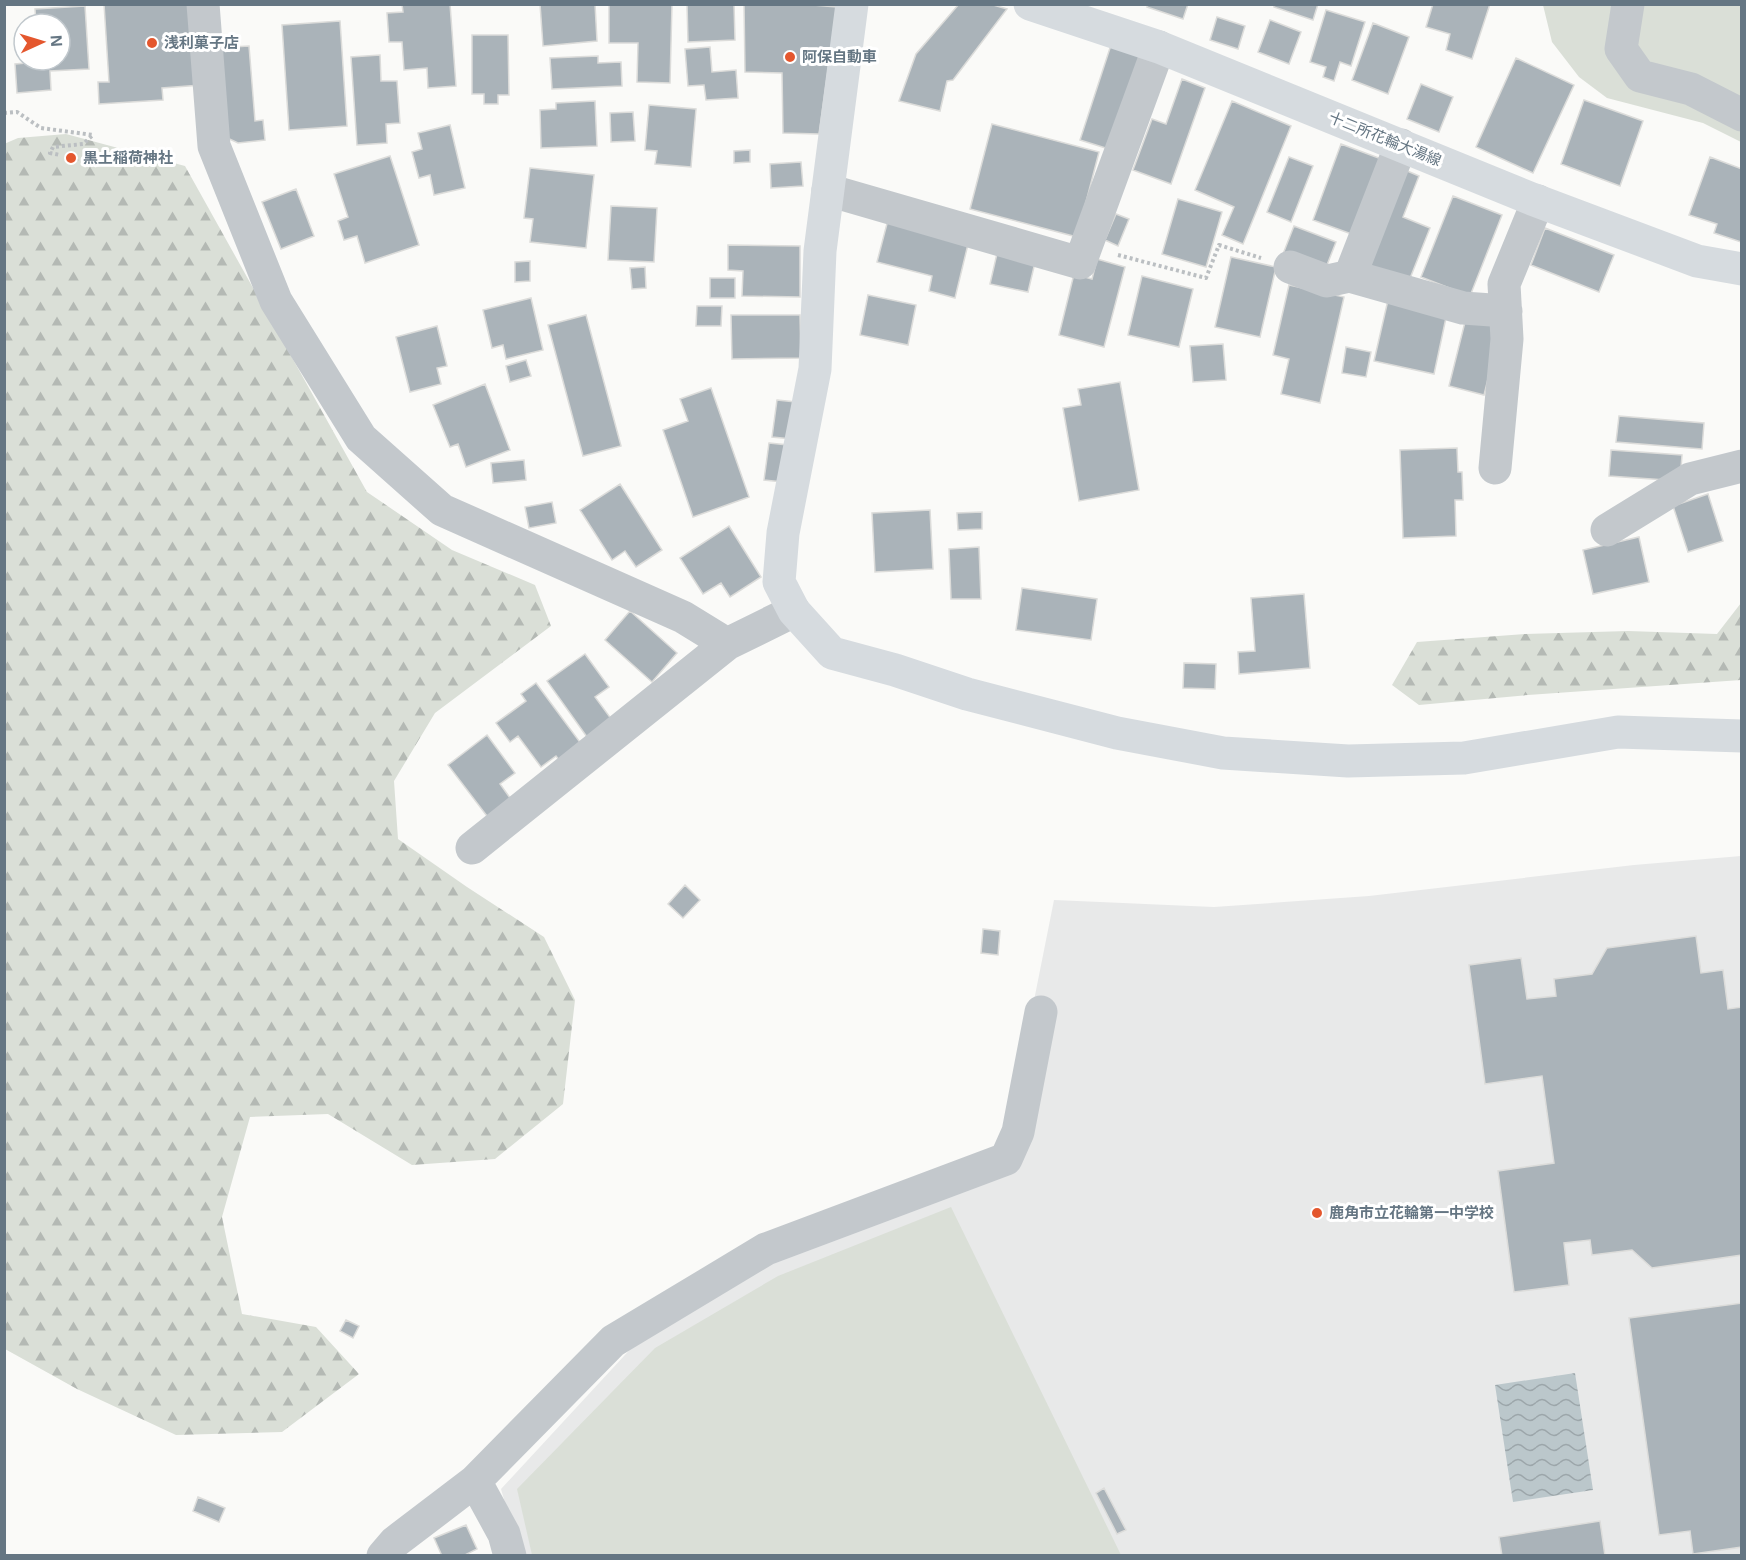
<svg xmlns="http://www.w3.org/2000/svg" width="1746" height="1560" font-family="Helvetica,'Noto Sans JP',sans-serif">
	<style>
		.built { fill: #e8e9e9 }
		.grass { fill: #dadfd7 }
		.forest { fill: url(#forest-firs) }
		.water { fill: url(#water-waves) }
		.building { fill: #aab3b9; stroke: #dcdcda; stroke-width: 1.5 }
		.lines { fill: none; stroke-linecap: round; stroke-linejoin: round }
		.path { stroke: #bbbfc2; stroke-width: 4; stroke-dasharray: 3 3; stroke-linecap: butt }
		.street { stroke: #c3c8cc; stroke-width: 33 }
		.secondary { stroke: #d6dbdf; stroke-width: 33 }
		.primary { stroke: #d6dbdf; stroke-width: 33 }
		.poi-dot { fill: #e4572e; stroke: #fff; stroke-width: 2 }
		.labels { text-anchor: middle; stroke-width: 6; stroke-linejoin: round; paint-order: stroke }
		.poi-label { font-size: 15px; font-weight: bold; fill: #657683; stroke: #fff; text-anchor: start }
		.street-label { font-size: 15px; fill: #657683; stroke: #fff }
	</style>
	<defs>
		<pattern id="forest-firs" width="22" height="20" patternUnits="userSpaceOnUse" patternTransform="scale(1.5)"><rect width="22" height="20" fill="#dadfd7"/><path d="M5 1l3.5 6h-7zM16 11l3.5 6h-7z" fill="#b4b9b4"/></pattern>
		<pattern id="water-waves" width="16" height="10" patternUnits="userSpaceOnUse" patternTransform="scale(1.5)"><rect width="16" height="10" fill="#bbc7cb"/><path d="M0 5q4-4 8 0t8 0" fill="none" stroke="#9ca6aa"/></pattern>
	</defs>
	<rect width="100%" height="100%" fill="#fafaf8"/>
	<!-- built -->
	<path class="built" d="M1741,856V1555H520L501,1489L636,1343L770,1259L1015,1168L1010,1121L1054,900L1214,907L1369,896L1634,865Z"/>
	<!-- grass -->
	<path class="grass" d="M1543,5H1741V142L1703,123L1607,98L1579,77L1552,42Z
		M951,1207L1121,1555H532L517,1489L655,1348L778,1276Z"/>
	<!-- forest -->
	<path class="forest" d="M66,134L185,166L367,492L452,550L535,585L551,626L435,713L394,781L398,839L467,887L544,937L575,1000L563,1104L495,1159L412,1165L328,1114L250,1117L222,1217L242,1314L316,1327L359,1374L282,1432L176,1435L77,1389L5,1349L4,144L18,138Z
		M1741,603V680L1528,695L1419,705L1392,685L1417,642L1525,634L1628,631L1717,634Z"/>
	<!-- water -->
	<path class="water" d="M1575,1373L1593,1490L1513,1502L1495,1385Z"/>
	<!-- building -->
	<path class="building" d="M104,4H196L201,85L162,88L163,100L99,104L98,82H109Z
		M402,4H450L456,86L428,88L427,68L404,70L402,42H389L387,13L403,12Z
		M540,4H595L597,41L543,46Z
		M609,4H672L670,83L637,82L638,43H609Z
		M687,4H734L735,40L688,42Z
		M744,4H801L837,7L819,134L783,133L782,73L745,72Z
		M959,4H990L1007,9L953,80L947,81L940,111L899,101L916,54Z
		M1148,4H1188L1183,19L1147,7Z
		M1274,4H1318L1313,20L1274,7Z
		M1433,4H1490L1472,59L1446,50L1450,34L1426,27Z
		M85,6L89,69L50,71L51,90L17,93L15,64L38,62V60H60V24H36L35,9Z
		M1326,10L1365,22L1351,66L1340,62L1334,81L1323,77L1326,67L1310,62Z
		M1217,17L1245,26L1238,49L1210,40Z
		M1270,20L1301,32L1289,64L1258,52Z
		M340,21L347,126L289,130L282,25Z
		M1373,23L1409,37L1388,94L1352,80Z
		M472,35H508L509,95H498V104H484V94H472Z
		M1111,45L1142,55L1112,150L1080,140Z
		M249,46L255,121L263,120L265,140L238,143L223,136L216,48Z
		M710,47L712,72L736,70L738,98L706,100L704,85L688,86L685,49Z
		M380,55L381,81H397L400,123L386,124L387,143L357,145L351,57Z
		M598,56V63L621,62L622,86L552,89L550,58Z
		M1516,58L1574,85L1533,173L1476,147Z
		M1182,79L1205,88L1171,184L1133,170L1152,119L1166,124Z
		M1421,84L1453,97L1439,132L1407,119Z
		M1584,100L1643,121L1620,186L1561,164Z
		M595,101L597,146L541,148L540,110L556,109V103Z
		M1232,101L1291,126L1243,244L1222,235L1234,207L1195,190Z
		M649,105L696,109L691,167L655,164L657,151L645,150Z
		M633,112L635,141L611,142L610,113Z
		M992,124L1099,152L1077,237L970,209Z
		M450,125L465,188L434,195L430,175L419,178L412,152L422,149L418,133Z
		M1341,144L1384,160L1357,236L1313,220Z
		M750,150V162L734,163V151Z
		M67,153L76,155L74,162L65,160Z
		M390,156L419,245L365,263L357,236L344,240L338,221L348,217L334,174Z
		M1289,157L1313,166L1291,222L1267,212Z
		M1710,157L1742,169L1741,242L1714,233L1717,224L1689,215Z
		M801,162L803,186L771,188L770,164Z
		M530,168L594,175L586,248L530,242L533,219L524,218Z
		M1405,170L1419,176L1403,217L1430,228L1407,286L1366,269Z
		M296,189L314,236L281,249L262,202Z
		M1453,196L1502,215L1470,296L1421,277Z
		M1178,199L1222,212L1206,267L1162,254Z
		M611,206L657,208L654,262L608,260Z
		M1116,214L1129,219L1118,246L1105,240Z
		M889,216L970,236L955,298L929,291L932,276L877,262Z
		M1294,226L1336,242L1325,270L1283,254Z
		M1545,228L1614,255L1599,292L1531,265Z
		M728,245L800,246V297L742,296L743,271L728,270Z
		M999,245L1037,254L1028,292L990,284Z
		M1231,257L1276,267L1260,337L1215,327Z
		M1097,259L1125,267L1104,347L1059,335L1074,274L1092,279Z
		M530,261V281L515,282V262Z
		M645,267L646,288L632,289L630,268Z
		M1142,276L1193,289L1179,347L1128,335Z
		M710,278H735V298H710Z
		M1289,285L1344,297L1320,403L1281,394L1289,359L1273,355Z
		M868,295L916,305L908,345L860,335Z
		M531,298L543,350L506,359L503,345L492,348L483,310Z
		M1388,300L1447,313L1434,374L1374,361Z
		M697,306H722L721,326H696Z
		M586,315L621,446L583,456L548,325Z
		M731,315H800L801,358L732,359Z
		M1466,318L1501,327L1484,395L1449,386Z
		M437,326L447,366L437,368L441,384L410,392L396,337Z
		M1223,344L1226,380L1193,382L1190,346Z
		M1346,347L1371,352L1366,377L1342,373Z
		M526,360L531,376L510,382L506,366Z
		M1120,382L1139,490L1079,501L1063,408L1081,405L1078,389Z
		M485,384L510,450L466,467L458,444L450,447L433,405Z
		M711,388L749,497L693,517L663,430L688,421L680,399Z
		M777,400L796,402L792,439L772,437Z
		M1619,416L1704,423L1702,449L1616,442Z
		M769,443L788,445L783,482L764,480Z
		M1457,448L1458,472H1462L1463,500H1455L1456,536L1403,538L1400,450Z
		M1611,450L1682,455L1680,481L1609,476Z
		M524,460L526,480L493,483L491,463Z
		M620,484L662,550L636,567L625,551L612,560L580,510Z
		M1708,494L1723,541L1688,552L1673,506Z
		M552,502L556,523L529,528L525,507Z
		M930,510L933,569L875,572L872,513Z
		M982,512V529L958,530L957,513Z
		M729,526L761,577L730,597L721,583L703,594L680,558Z
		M1639,537L1649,582L1593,594L1583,550Z
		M979,547L981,599H951L949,549Z
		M1022,588L1097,599L1091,640L1016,630Z
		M1304,594L1310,668L1239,674L1238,652L1255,651L1251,598Z
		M630,611L677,653L652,682L605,640Z
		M585,654L609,687L595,697L612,720L587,737L547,681Z
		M1184,663L1216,664L1215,689L1183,688Z
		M536,683L585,749L563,765L556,756L541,767L518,736L510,742L496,723L526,701L521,694Z
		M487,735L515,773L500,784L513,802L490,820L448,765Z
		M685,885L700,900L683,918L668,904Z
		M983,929L1000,931L998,955L981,953Z
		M1696,936L1701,973L1723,970L1728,1009L1742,1007V1255L1652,1268L1632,1250L1592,1255L1590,1240L1564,1243L1569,1285L1514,1292L1498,1171L1554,1163L1542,1076L1485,1084L1469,965L1521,958L1527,999L1556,996L1554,979L1592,974L1607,948Z
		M1742,1303V1547L1693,1554L1690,1531L1659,1535L1629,1318Z
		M346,1320L359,1326L353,1338L340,1331Z
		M1104,1488L1126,1530L1117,1534L1096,1493Z
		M198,1497L225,1508L219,1522L193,1511Z
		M1600,1521L1605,1556H1502L1499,1537Z
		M466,1525L477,1549L463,1556H442L434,1538Z"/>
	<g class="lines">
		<!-- path -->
		<path class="path" d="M4,113L17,112L41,128L93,135L83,144L53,147L50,153L60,155
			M1118,255L1206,278L1219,245L1261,258"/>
		<!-- street -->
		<path class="street" d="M203,4L214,146L276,301L361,438L442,510L683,617L727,644L794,611
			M1628,4L1621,49L1640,76L1691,89L1742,115
			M828,190L1080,263L1159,47
			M1290,267L1327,281L1350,276L1463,308L1506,311
			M1350,276L1401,145
			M1495,468L1507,339L1504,284L1538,201
			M1607,530L1690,479L1742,466
			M472,848L727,644
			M475,1481L504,1534L510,1556
			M383,1556L395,1542L475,1481L613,1341L766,1249L1006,1159L1018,1132L1041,1012"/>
		<!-- secondary -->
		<path class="secondary" d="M852,4L820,251L815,369L783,533L779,582L794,611L832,653L895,670L967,694L1117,733L1223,753L1348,761L1464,758L1618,732L1742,736"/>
		<!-- primary -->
		<path class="primary" d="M1030,4L1159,47L1532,199L1697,261L1742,269"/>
	</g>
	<!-- markers -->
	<g class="poi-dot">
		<circle cx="152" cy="43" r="6"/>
		<circle cx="790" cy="57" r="6"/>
		<circle cx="71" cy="158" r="6"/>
		<circle cx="1317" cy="1213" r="6"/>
	</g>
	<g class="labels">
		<!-- poi labels -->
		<g class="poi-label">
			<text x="164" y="48">浅利菓子店</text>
			<text x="802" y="62">阿保自動車</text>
			<text x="83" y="163">黒土稲荷神社</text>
			<text x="1329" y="1218">鹿角市立花輪第一中学校</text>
		</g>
		<!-- street labels -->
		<g class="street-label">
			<text transform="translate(1385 139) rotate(22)" y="5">十二所花輪大湯線</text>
		</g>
	</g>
	<!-- border -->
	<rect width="1746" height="1560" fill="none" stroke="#657683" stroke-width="12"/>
	<!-- north arrow -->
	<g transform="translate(42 42) rotate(86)"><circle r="28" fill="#ffffff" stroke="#c1c8cd" stroke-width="1.5"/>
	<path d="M0-4.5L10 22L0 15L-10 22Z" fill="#e4572e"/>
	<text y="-9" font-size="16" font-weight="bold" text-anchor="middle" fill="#657683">N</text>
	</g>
</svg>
